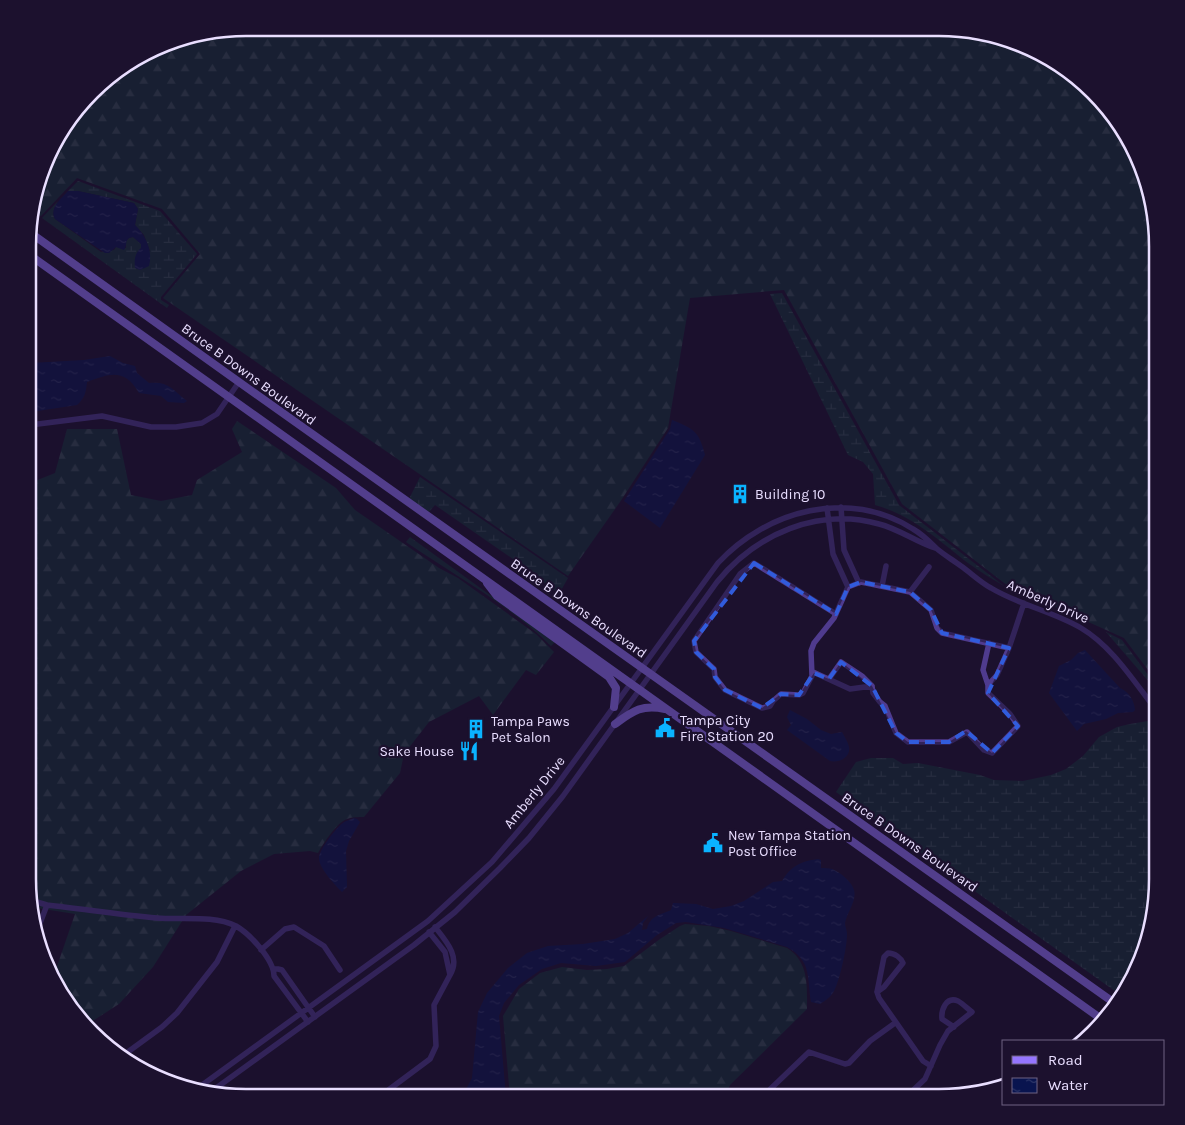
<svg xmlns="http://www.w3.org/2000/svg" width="1185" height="1125" font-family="Karla,sans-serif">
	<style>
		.forest { fill: url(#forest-firs) }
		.wetland { fill: url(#wetland-marsh) }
		.water { fill: url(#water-ripples) }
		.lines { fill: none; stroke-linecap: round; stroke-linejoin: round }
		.street { stroke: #4f3b8e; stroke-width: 5.5 }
		.secondary { stroke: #9575ff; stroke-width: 8 }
		.marked { fill: none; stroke: #315cdc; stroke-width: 4; stroke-dasharray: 10 6; stroke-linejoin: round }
		.labels { text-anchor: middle; stroke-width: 4.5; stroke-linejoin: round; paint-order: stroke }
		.street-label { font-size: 14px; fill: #e9deff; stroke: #1c112e }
		.poi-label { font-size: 14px; fill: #e9deff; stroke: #1c112e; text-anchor: start }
		.rim { fill: none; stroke: #e9deff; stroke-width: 2.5 }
	</style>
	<defs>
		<pattern id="forest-firs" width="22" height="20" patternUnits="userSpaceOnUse" patternTransform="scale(1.25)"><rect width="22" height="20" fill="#143238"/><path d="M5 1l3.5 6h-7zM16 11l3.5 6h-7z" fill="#364f56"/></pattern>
		<pattern id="wetland-marsh" width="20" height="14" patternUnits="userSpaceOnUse" patternTransform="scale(1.25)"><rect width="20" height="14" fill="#143238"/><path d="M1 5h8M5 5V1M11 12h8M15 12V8" fill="none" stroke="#364f56"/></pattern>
		<pattern id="water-ripples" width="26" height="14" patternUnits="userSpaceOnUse" patternTransform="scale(1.25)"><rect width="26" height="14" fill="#09144f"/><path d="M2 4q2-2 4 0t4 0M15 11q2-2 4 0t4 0" fill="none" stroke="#2d3669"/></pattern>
	</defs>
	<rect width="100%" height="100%" fill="#1c112e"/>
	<!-- forest -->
	<path class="forest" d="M247,28L967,29L1048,57L1112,113L1141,163L1157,233V377L1155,378L1157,382V682L1124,638L1008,586L902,504L784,290L690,298L668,428L620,502L568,576L163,298L200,254L162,209L77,178L41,216L32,210V204L57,137L102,82L176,39Z
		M237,421L336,488L355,510L439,568L458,578L536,634L554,652L536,675L526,670L493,715L479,696L429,722L404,754L400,773L364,817C358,817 352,817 347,819C337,822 323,844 318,853L310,851L274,854L241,871L186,915L153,967L119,1004L88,1024L73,1012L53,978L75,914L31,907L28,892L30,483L55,473L67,429H117L131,495L161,501L192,495L197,480L242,452L232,429Z
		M685,924L709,926L731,931L787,948C809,962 807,986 807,1009L730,1085L724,1097H510L503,1016L519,989L540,973L562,967L587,970L607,969L624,966L660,939L680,926Z"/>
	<!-- wetland -->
	<path class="wetland" d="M78,181L160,211L197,254L161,297V300L169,305L167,308L42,218L58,201C55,207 51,213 55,219L101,252L114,250L116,247L126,248V241L129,238L133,237L141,244V248L150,251L144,235L135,225L138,209L134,203L78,191H68Z
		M782,293L899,505L1004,586C992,579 979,571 968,563C937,539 913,516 875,505L873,474L863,462L848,455L770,294Z
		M420,477L568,578L559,594L523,566L435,505L429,512L409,499Z
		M410,537L555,642L551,646C509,604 455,576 406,542Z
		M1106,632L1122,640L1157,687V691Z
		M1148,721L1157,724V892L1135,975L1119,994L836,792L856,762L871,758H893L903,764L918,763L980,775L994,780L1023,781L1051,775L1066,769L1083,756L1099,737L1117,727L1130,724Z"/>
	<!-- water -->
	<path class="water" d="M68,191H78L134,203L138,209L135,225C146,236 153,251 149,266L140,270L135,268C134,260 135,253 141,248V244L133,237L129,238C125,241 127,246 124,250L116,247L109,253H105L55,219C49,208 61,199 68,191Z
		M110,356L123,363L135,366L137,373L149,383C168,381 172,389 187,401L184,403L168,402L161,396L139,393C125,368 110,373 87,382C86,392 85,398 77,405L31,412V363L84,360Z
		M672,420C694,429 699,431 705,455L660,528L624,501L670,429Z
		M1085,650L1120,688C1129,692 1134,700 1135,710L1133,712L1118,713L1106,719L1084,724L1077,731L1049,693L1059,666L1071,660L1078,653Z
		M790,710L807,719L821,730L831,734L842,732C844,736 848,742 849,747C851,758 838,763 830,761L787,730L791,725L787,717Z
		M354,818L357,819L360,822L349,841L346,851L347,887L342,892C335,885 320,869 319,859C318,851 336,828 343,823C345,821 350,820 354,818Z
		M818,859L821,860V868C824,868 829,868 832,869C840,872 852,882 854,890C857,901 847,912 845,923C845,927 847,930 847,934C847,947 840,980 834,991C831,997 826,1000 820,1004L811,1002C807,977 812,961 787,947L724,928L686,922L676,923L657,935L625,962L596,966L561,963L542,969L519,985L504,1003L499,1016L506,1097H462L472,1078L478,1012L487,993L508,968L527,953L548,946L583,944L615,939L628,933L648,916L643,923L642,930L647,929C650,916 660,915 671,910L673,903L696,904L713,909L731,906L744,901L773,882L782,881C791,866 801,861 818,859Z"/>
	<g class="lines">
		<!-- street -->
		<path class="street" d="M30,425L102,416L151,427H176L202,423L217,414L239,382
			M841,507L844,550L859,583
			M827,508L833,554L848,587
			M882,586L886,566
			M910,592L929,567
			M836,614L754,563L740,574L694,641L696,652L714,669L715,677L725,690L762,708L770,706L773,701L781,694L799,695L803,693L812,676L811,651L814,643L834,618L848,587L861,582L910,592L931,610L937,628L942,633L1009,648L1024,603
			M813,672L850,689L872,686L873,693L880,702L885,706L896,733L908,742H949L967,732L984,750L992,753L1018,726L1010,714L988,693V685L983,670L989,643
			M829,679L841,662L862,676L872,686
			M988,685L997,675L1009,648
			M30,900L47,905C84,909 120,915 157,918C182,920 213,915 236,926C250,934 274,960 274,976L308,1022
			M37,931L47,905
			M429,932L445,952L450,975C461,957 446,941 435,927
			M261,950L285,929L294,927L324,946L340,970
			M274,969H278L282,970L315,1017
			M877,992L884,987L903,963C901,958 895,953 888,953L884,957L877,992L879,998L923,1061L931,1066
			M125,1054L162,1027L177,1013L217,962L235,926
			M198,1088L428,921L492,862L554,789L718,563C767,510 849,488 913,529C922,534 929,541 936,548C944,555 953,560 961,566C971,573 980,582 991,588C1019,605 1052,611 1081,628C1113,647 1134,682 1157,711
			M212,1091L414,945L455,912L500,868L529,838L563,796L717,582C756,534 818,507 879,524C899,529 916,542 935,548
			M379,1097L430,1059L436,1046L434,1005L450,975
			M762,1097L809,1052L845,1064L849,1063L870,1041L895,1023
			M906,1097L925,1079L940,1045L948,1031L972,1012C968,1009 963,1004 958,1001C946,996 941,1010 942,1019L954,1027"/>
		<!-- secondary -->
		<path class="secondary" d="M32,234L239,382L1113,1002
			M31,256L1100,1018
			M487,583L497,596L609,677L616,688L614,707
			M615,724C633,711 642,704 665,709"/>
	</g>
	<!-- marked area -->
	<path d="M0 0H1185V1125H0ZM754,563L836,614L848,587L861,582L910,592L931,610L942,633L1009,648L988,693L1018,726L992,753L966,731L949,742H908L896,733L872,686L841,662L829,679L814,673L799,695L781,694L762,708L725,690L715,677L714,669L696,652L694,641Z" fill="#1c112e" fill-opacity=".55" fill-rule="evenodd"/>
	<path class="marked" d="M754,563L836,614L848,587L861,582L910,592L931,610L942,633L1009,648L988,693L1018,726L992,753L966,731L949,742H908L896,733L872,686L841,662L829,679L814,673L799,695L781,694L762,708L725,690L715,677L714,669L696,652L694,641Z"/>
	<!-- icons -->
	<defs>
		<symbol id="building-bare" viewBox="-9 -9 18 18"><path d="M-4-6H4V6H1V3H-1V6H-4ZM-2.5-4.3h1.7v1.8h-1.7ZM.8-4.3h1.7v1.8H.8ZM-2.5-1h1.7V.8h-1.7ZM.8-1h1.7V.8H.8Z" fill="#0ab3ff" stroke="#1c112e" stroke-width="2.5" paint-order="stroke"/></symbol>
		<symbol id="civic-bare" viewBox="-9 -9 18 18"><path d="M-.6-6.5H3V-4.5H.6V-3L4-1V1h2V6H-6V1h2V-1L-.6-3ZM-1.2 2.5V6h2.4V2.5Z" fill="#0ab3ff" stroke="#1c112e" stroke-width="2.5" paint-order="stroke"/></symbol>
		<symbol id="restaurant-bare" viewBox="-9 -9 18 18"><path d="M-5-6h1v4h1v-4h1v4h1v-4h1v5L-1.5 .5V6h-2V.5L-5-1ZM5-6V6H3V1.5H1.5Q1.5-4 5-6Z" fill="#0ab3ff" stroke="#1c112e" stroke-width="2.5" paint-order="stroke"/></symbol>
	</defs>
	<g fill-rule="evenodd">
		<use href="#building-bare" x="726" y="480" width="28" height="28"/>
		<use href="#civic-bare" x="651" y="714" width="28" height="28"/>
		<use href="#building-bare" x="462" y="715" width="28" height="28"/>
		<use href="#restaurant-bare" x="455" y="737" width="28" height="28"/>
		<use href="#civic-bare" x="699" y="829" width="28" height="28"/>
	</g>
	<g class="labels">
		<!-- street labels -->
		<g class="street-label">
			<text transform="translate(249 374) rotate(36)" y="5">Bruce B Downs Boulevard</text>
			<text transform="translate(1048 601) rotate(24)" y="5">Amberly Drive</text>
			<text transform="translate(579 608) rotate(35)" y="5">Bruce B Downs Boulevard</text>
			<text transform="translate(534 792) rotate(-51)" y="5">Amberly Drive</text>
			<text transform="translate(910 842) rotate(35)" y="5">Bruce B Downs Boulevard</text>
		</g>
		<!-- poi labels -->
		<g class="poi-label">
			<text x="755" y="499">Building 10</text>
			<text x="680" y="725">Tampa City<tspan x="680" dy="16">Fire Station 20</tspan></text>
			<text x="491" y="726">Tampa Paws<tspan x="491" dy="16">Pet Salon</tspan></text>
			<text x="454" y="756" text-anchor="end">Sake House</text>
			<text x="728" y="840">New Tampa Station<tspan x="728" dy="16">Post Office</tspan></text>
		</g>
	</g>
	<!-- crop -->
	<path d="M0 0H1185V1125H0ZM246 36H939A210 210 0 0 1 1149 246V879A210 210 0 0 1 939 1089H246A210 210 0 0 1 36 879V246A210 210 0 0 1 246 36Z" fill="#1c112e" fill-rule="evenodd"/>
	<path class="rim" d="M246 36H939A210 210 0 0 1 1149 246V879A210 210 0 0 1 939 1089H246A210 210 0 0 1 36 879V246A210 210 0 0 1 246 36Z"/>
	<!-- legend -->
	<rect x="1002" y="1040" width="162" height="65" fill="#1c112e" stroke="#6e6382"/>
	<rect x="1012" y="1056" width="25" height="8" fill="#9575ff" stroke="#6e6382"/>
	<text x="1048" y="1065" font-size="15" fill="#e9deff">Road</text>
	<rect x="1012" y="1078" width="25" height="15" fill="url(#water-ripples)" stroke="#6e6382"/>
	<text x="1048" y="1090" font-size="15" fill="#e9deff">Water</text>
</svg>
